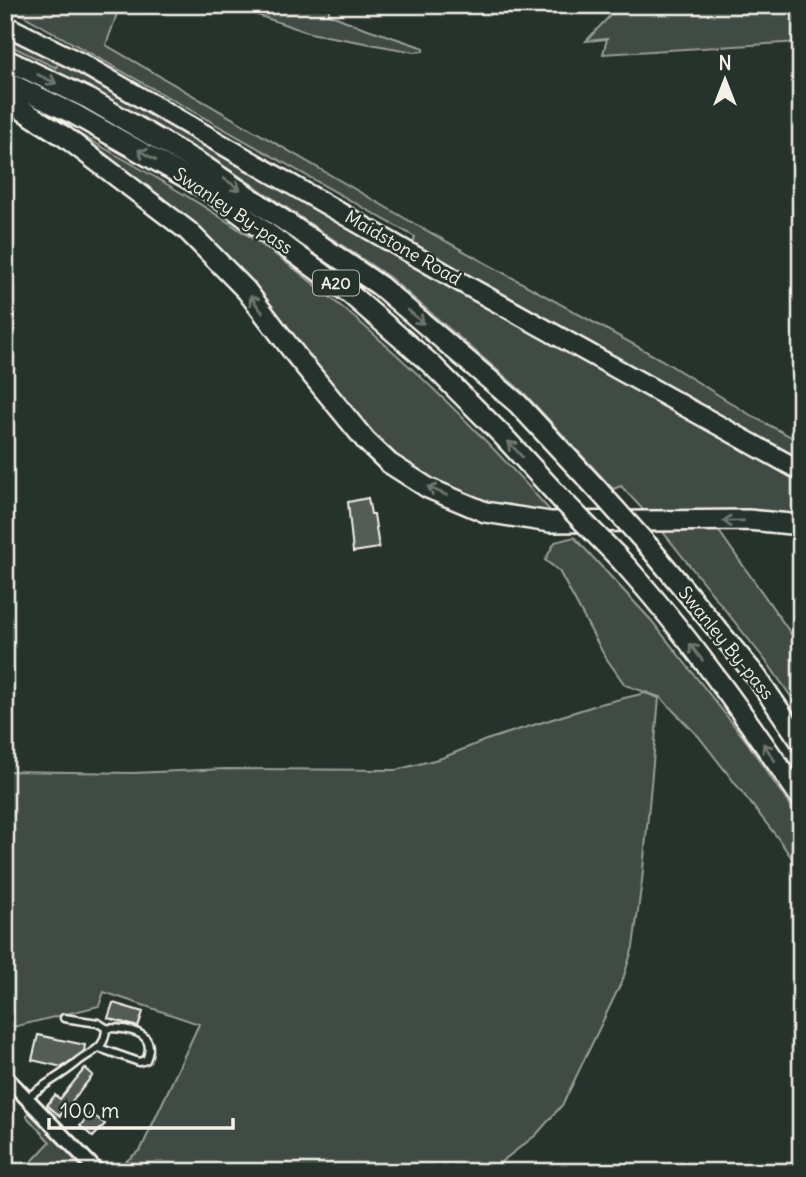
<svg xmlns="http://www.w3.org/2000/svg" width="806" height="1177" font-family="Delius,sans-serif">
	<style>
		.green { fill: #414b45; stroke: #9a9e96; stroke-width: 2 }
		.building { fill: #525c55; stroke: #f4f1e8; stroke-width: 2 }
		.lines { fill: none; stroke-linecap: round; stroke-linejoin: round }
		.service-casing { stroke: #f4f1e8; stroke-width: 11 }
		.minor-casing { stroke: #f4f1e8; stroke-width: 18 }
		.secondary-casing { stroke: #f4f1e8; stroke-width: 23 }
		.trunk-casing { stroke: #f4f1e8; stroke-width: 24 }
		.service { stroke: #26332d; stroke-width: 6 }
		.minor { stroke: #26332d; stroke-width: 12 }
		.secondary { stroke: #26332d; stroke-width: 18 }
		.trunk { stroke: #26332d; stroke-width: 19 }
		.trunk-bridge-casing { stroke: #f4f1e8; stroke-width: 24; stroke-linecap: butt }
		.trunk-bridge { stroke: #26332d; stroke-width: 19 }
		.oneway { stroke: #6e766e }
		.labels { text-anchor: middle; stroke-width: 5; stroke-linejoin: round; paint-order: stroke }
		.shield { fill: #26332d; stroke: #b6b8b0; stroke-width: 2 }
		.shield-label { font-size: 16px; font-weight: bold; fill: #f4f1e8 }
		.street-label { font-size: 18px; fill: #f4f1e8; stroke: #26332d }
	</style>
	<rect width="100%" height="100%" fill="#26332d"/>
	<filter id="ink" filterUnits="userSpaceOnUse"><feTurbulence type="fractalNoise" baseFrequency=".0143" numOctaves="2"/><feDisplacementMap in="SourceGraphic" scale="14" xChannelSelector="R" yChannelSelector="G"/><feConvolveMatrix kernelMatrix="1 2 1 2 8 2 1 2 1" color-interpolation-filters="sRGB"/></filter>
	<g filter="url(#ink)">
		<!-- green -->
		<path class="green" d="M5,5H120L106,45L420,227L662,360L752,416L801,442V463L413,245L415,237Z
			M228,5H329V14L356,25L424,48L423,51L414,52L310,33Z
			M620,5H801V42L603,54L607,39L586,41Z
			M5,35L76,70L449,286L801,483V518L647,514L621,486L613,489L524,393L389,277L235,173L55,71L57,66L54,67L5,43Z
			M65,126C153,175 242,225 320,289C404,357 482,433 553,514L482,501L429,479L382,446L302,349Z
			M659,527H716L801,648V711L769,665Z
			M574,537L651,620L747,742L801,822V871L777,837L699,737L660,697L625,685L604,655L559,571L545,560L555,542Z
			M645,693L659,698L642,881L633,947L623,979L563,1104L536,1135L488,1172H113L141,1149L199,1024L104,992L99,1006L5,1029V771L133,773L225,769L396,770L442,758L486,740L600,704Z
			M29,1103L91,1172H22L50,1142L27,1117Z"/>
		<!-- building -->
		<path class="building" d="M368,498L371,514H374L379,548L353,552L348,502Z
			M113,1003L143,1012L138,1027L108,1018Z
			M38,1035L85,1045L84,1051L62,1067L32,1060Z
			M85,1068L93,1075L60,1116L47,1105L55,1095L60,1099Z
			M91,1113L105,1124L93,1137L80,1126Z"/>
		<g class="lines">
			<defs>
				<path id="service" d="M99,1048L139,1062L146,1060C159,1031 126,1028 106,1028
					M27,1098C44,1084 63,1075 79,1061C93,1050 105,1050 106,1028L98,1023L64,1018"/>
				<path id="minor" d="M5,1076L98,1172"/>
				<path id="secondary" d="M5,25L81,63L455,279L801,471"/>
				<path id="trunk" d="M5,59L89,99L204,166L380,286L518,404L598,490
					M5,81L74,114L208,190L349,293L432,365L503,436L561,499
					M5,99L65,137L188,231L246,290L298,358L366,441L389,463L428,488L485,512L550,522L748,520L801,525
					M649,547L756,676L801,742
					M618,557C686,632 744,715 801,798"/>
			</defs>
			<!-- service casing -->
			<use href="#service" class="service-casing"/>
			<!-- minor casing -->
			<use href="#minor" class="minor-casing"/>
			<!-- secondary casing -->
			<use href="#secondary" class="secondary-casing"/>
			<!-- trunk casing -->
			<use href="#trunk" class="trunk-casing"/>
			<!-- service -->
			<use href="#service" class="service"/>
			<!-- minor -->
			<use href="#minor" class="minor"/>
			<!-- secondary -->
			<use href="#secondary" class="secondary"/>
			<!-- trunk -->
			<use href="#trunk" class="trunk"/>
			<defs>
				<path id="trunk-bridge" d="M598,490L649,547
					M561,499L618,557"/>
			</defs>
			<!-- trunk-bridge casing -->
			<use href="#trunk-bridge" class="trunk-bridge-casing"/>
			<!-- trunk-bridge -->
			<use href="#trunk-bridge" class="trunk-bridge"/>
		</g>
		<!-- one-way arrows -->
		<defs><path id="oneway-shaft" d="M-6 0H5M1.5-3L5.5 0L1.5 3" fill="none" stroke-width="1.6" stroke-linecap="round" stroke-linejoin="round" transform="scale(1.75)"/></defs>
		<g class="oneway">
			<use href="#oneway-shaft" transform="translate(47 79) rotate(26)"/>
			<use href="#oneway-shaft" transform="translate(147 155) rotate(-150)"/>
			<use href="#oneway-shaft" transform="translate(232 184) rotate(34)"/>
			<use href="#oneway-shaft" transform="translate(256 304) rotate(-127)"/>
			<use href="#oneway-shaft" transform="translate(416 317) rotate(41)"/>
			<use href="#oneway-shaft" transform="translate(515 449) rotate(-133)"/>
			<use href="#oneway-shaft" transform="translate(437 491) rotate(-156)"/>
			<use href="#oneway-shaft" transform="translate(733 521) rotate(179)"/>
			<use href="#oneway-shaft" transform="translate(696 652) rotate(-128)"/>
			<use href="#oneway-shaft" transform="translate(769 752) rotate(-124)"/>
		</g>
	</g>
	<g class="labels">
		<!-- shield labels -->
		<rect class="shield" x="313" y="270.5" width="46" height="25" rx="5"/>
		<g class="shield-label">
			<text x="336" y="289">A20</text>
		</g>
		<!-- street labels -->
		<g class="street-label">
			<text transform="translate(233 211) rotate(34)" y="6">Swanley By-pass</text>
			<text transform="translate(403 248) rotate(30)" y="6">Maidstone Road</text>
			<text transform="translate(726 643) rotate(51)" y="6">Swanley By-pass</text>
		</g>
	</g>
	<!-- margin -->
	<rect width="806" height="1177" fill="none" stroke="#26332d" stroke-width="28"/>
	<rect x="14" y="14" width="778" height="1149" fill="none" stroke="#f4f1e8" stroke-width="2.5" filter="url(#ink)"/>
	<!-- north arrow -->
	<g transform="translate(725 80)" stroke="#26332d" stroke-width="5" paint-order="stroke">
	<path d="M0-5L12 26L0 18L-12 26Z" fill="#f4f1e8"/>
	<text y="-10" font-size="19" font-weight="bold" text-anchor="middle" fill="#f4f1e8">N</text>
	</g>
	<!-- scale -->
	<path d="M49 1118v10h184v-10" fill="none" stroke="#f4f1e8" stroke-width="3.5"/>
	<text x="60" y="1118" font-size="21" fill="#f4f1e8" stroke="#26332d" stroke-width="5" paint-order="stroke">100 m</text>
</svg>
